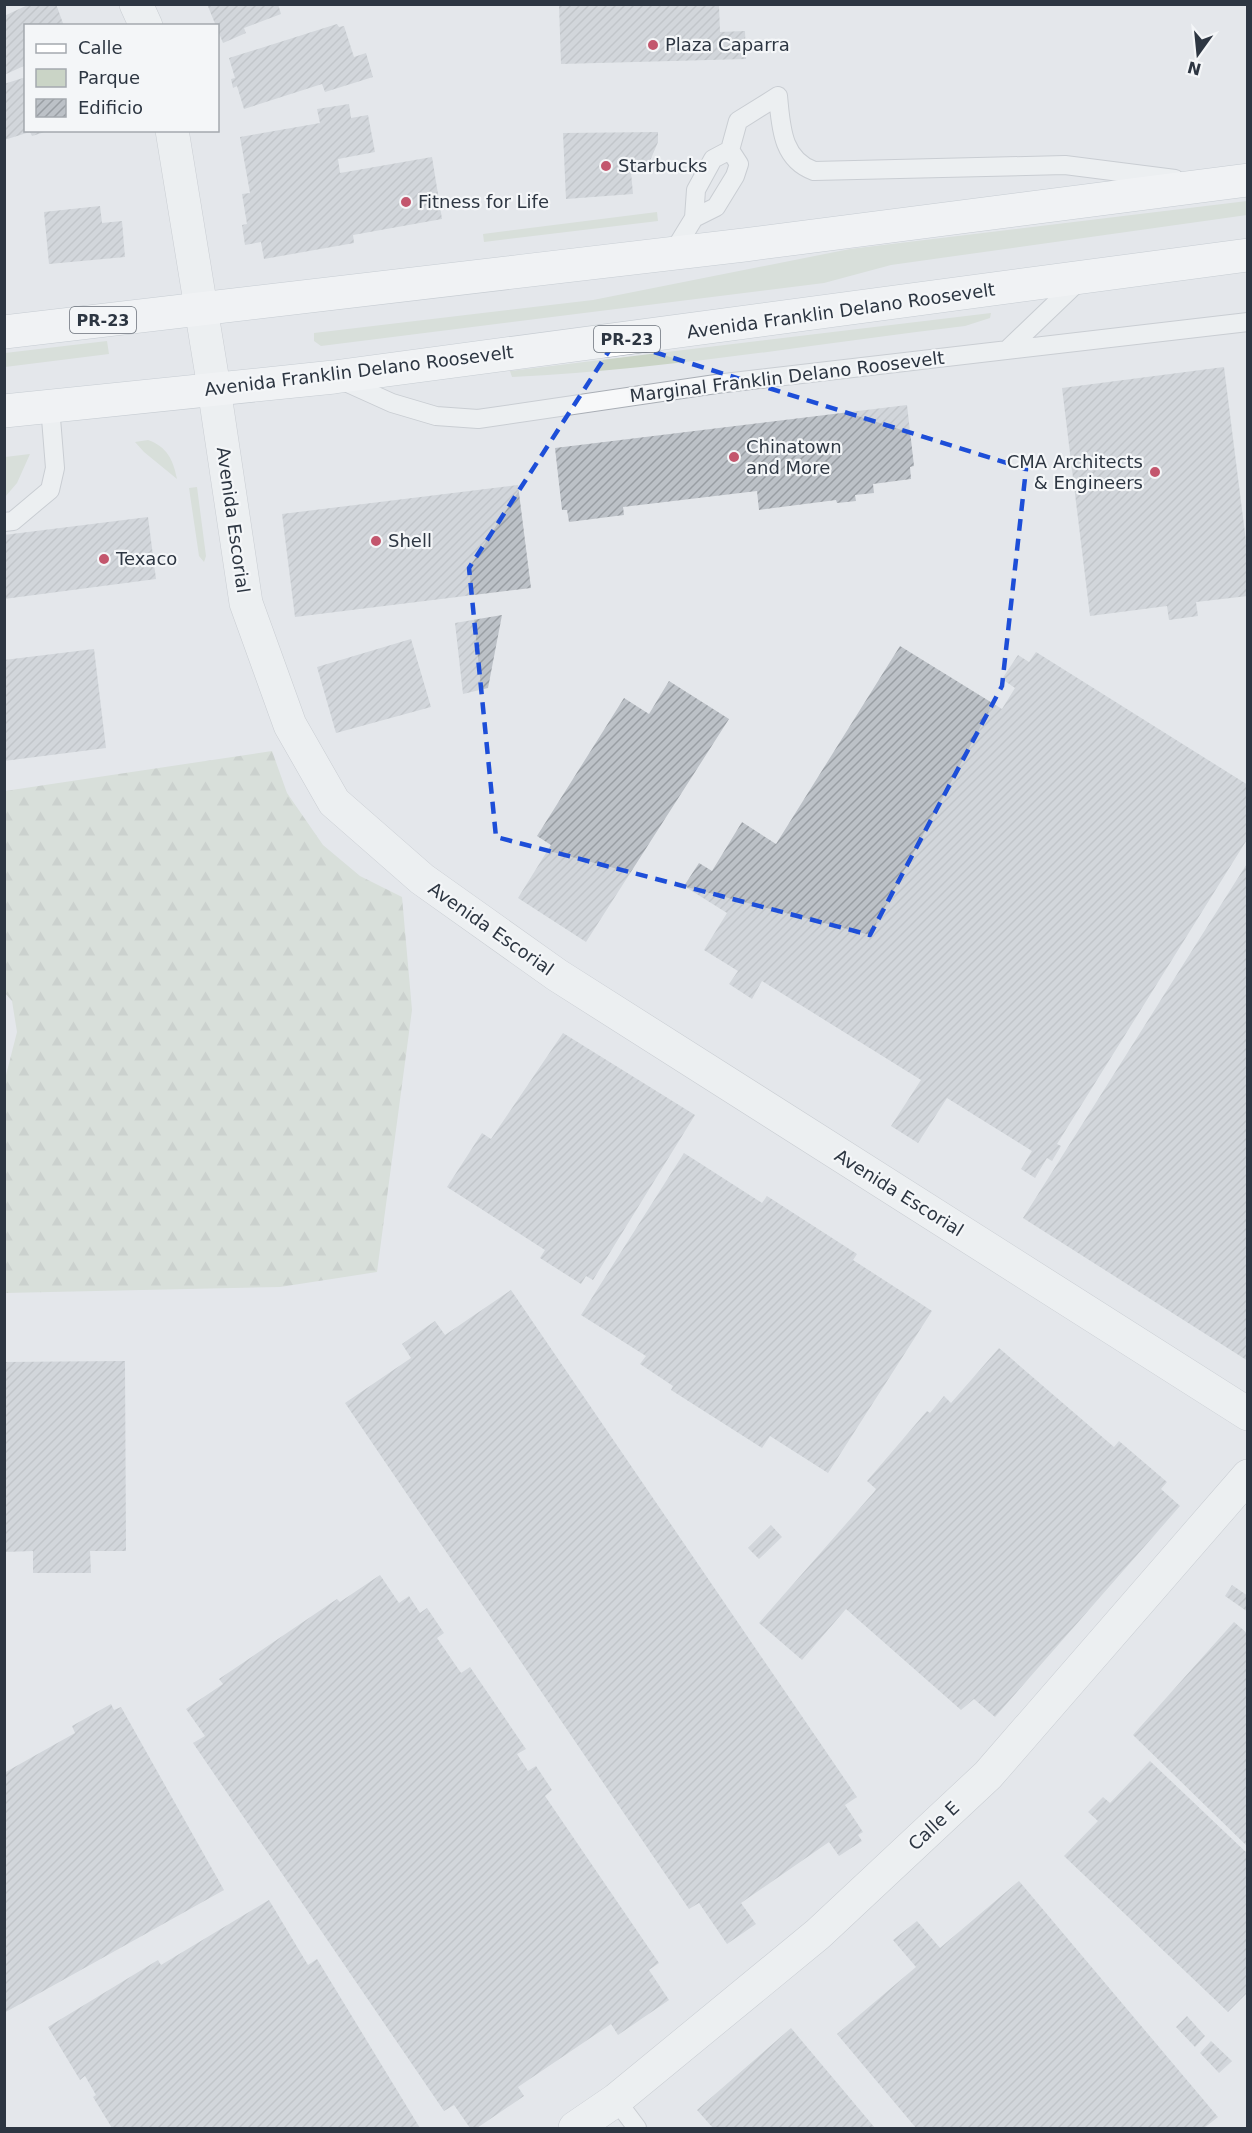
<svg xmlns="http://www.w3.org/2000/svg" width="1252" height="2133" font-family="'DejaVu Sans',sans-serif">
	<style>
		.green { fill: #cad4c6 }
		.forest { fill: url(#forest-firs) }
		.building { fill: url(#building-hatch) }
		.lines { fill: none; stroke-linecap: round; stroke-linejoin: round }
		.service-casing { stroke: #a9aeb5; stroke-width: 20 }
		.minor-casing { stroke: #a9aeb5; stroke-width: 34 }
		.tertiary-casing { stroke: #a9aeb5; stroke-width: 34 }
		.primary-casing { stroke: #a4acb5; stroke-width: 34 }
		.service { stroke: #f7f8f9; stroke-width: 18 }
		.minor { stroke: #f7f8f9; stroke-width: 33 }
		.tertiary { stroke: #f7f8f9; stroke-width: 33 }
		.primary { stroke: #fff; stroke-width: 33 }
		.marked { fill: none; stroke: #1d4ed8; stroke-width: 4.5; stroke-dasharray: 12 8; stroke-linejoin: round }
		.poi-dot { fill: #c3566d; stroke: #f4f6f8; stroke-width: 2 }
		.labels { text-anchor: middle; stroke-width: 4.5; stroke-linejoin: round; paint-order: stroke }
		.shield { fill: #f4f6f8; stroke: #697079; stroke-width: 1.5 }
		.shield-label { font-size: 16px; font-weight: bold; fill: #2d3642 }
		.poi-label { font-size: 18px; fill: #2d3642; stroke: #f4f6f8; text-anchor: start }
		.street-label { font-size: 18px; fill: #2d3642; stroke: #f4f6f8 }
	</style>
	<defs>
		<pattern id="forest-firs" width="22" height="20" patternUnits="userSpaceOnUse" patternTransform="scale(1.5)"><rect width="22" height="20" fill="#cad4c6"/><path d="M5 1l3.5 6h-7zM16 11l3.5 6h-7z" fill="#aeb7ab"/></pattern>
		<pattern id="building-hatch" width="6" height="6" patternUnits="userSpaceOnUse" patternTransform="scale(1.5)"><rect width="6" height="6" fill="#bcc1c7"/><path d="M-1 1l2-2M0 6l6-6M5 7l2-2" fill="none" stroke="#999ea3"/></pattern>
	</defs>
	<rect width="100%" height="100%" fill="#e4e7eb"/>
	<!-- green -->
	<path class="green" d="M1247,201V215L891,265L824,283L321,346L314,341V333L593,300L850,249Z
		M657,212L658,221L484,242L483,234Z
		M991,313L990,318L965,326C814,344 664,370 512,377L510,371Z
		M107,341L109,354L5,367V353Z
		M148,440C167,447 173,459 177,479L144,452L135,442Z
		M30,454L17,483L5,497V457Z
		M197,487L206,556L204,562L199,556L189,488Z"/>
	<!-- forest -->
	<path class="forest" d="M272,751L287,793L323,845L360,876L402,897L412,1010L377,1272L280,1287L5,1293V1079L17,1032L12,1001L5,993V791Z"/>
	<!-- building -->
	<path class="building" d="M30,4H56L64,26H26V65L4,75V16Z
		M207,4H278L281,14L244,28L246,33L223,43Z
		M559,5H719L720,32L745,31L746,59L561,64Z
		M337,24L339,27L344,26L354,57L366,53L373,77L325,92L322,84L244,109L237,86L233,88L231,79L235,78L229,58Z
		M26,77V130L48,131L32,136L30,132L4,140V84Z
		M349,104L351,118L368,115L375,152L338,159L340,173L432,157L442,219L353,235L354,243L264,259L261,242L245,245L242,225L247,224L242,194L250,193L240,137L320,123L317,109Z
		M658,132V142L650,161L643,171L631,172L633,194L566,199L563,133Z
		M100,206L102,223L122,221L125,257L49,264L44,212Z
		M1224,367L1248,557V596L1196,602L1198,616L1169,620L1167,606L1090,616L1062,388Z
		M907,405L914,466L910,467L911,479L873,484L874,493L855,495L856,501L837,503L836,500L759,510L757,491L623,507L624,515L569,522L567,510H562L555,448Z
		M518,485L531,588L295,617L282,514Z
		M148,517L156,579L4,599V535Z
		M502,615L488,688L463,694L455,623Z
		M411,639L431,707L336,733L317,667Z
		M900,646L1002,709L1015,688L1002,679L1018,655L1029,662L1036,652L1248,785V838L1057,1144L1061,1146L1052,1161L1047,1158L1035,1178L1021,1169L1032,1151L947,1098L918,1143L891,1126L921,1080L762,981L752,999L729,984L738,971L704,950L727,913L684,886L699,863L712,871L742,822L776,844Z
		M94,649L106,748L4,761V660Z
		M669,681L729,719L586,942L518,898L551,845L537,836L624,698L649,714Z
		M1248,862V1361L1023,1218Z
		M563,1033L695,1115L593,1280L586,1276L581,1284L540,1258L545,1250L447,1187L482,1133L491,1139Z
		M684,1153L762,1203L767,1196L857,1254L853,1260L932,1311L828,1473L770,1436L762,1448L671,1390L673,1386L640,1364L646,1356L581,1315Z
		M511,1290L857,1797L845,1805L863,1832L858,1835L862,1841L839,1856L829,1842L741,1903L756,1924L727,1944L699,1903L689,1909L345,1403L411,1358L402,1344L435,1321L445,1335Z
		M999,1348L1114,1447L1119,1441L1167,1482L1161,1489L1180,1506L995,1717L974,1699L961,1710L846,1609L802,1660L759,1623L874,1492L876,1489L867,1481L927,1411L930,1413L944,1396L951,1403Z
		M125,1361L126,1551H90L91,1573H33V1551L4,1552V1362Z
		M771,1525L782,1537L759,1559L748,1548Z
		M380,1575L399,1603L409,1596L420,1613L427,1608L444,1633L437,1638L461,1673L470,1667L526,1749L517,1754L528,1771L536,1766L552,1790L545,1796L659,1963L649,1970L669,2000L618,2035L611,2024L518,2087L524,2096L477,2128H470L454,2105L444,2111L193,1743L205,1736L186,1709L223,1684L219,1679L337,1599L340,1602Z
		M1232,1585L1248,1596V1612L1225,1596Z
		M1234,1622L1248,1634V1847L1133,1735Z
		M111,1704L114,1710L121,1707L224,1890L4,2013V1773L75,1733L72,1726Z
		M1150,1761L1248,1854V1992L1228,2012L1064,1856L1098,1821L1088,1812L1103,1797L1110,1803Z
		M1019,1881L1218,2117L1204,2128H916L837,2034L916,1967L893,1940L917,1921L940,1948Z
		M269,1900L308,1965L317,1959L420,2128H112L93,2097L96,2095L85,2076L80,2080L48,2027L158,1960L161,1965Z
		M1187,2016L1205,2036L1195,2047L1176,2027Z
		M791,2028L875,2128H713L697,2110Z
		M1211,2041L1232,2061L1219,2073L1200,2053Z"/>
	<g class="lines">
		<defs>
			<path id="service" d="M694,218L716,207L735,176L739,164L730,150
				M672,254L694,218L696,190L713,159L730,150L738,121L778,96C781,125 781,159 814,171L1065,165L1175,179
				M1007,350L1079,281
				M341,380L392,403L436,416L478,419L716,384L1248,322
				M4,522L13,521L50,490L55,468L50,406
				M616,2100L637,2128"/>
			<path id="minor" d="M214,388L246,603L290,725L334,802L422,879L557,975L1248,1414
				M575,2128L616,2100L818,1934L988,1775L1248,1476"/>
			<path id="tertiary" d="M136,4L146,26
				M172,130L214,388"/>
			<path id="primary" d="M4,332L744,245L1248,180
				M4,411L334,377L1248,255"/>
		</defs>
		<!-- service casing -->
		<use href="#service" class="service-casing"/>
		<!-- minor casing -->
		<use href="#minor" class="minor-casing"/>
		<!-- tertiary casing -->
		<use href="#tertiary" class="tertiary-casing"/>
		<!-- primary casing -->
		<use href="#primary" class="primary-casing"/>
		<!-- service -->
		<use href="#service" class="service"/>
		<!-- minor -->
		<use href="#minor" class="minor"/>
		<!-- tertiary -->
		<use href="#tertiary" class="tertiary"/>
		<!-- primary -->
		<use href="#primary" class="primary"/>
	</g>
	<!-- marked area -->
	<path d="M0 0H1252V2133H0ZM616,340L1026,469L1002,686L870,935L496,837L469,568Z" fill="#e4e7eb" fill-opacity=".55" fill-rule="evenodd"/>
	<path class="marked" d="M616,340L1026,469L1002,686L870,935L496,837L469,568Z"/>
	<!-- markers -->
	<g class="poi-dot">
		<circle cx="653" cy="45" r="6"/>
		<circle cx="606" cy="166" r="6"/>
		<circle cx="406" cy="202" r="6"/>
		<circle cx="734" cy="457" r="6"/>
		<circle cx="1155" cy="472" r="6"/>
		<circle cx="376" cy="541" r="6"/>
		<circle cx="104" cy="559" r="6"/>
	</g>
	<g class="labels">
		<!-- shield labels -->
		<g class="shield">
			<rect x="70" y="307" width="66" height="26" rx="4.5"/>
			<rect x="594" y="326" width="66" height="26" rx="4.5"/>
		</g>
		<g class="shield-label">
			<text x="103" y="326">PR-23</text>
			<text x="627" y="345">PR-23</text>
		</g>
		<!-- poi labels -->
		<g class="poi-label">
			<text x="665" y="51">Plaza Caparra</text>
			<text x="618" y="172">Starbucks</text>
			<text x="418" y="208">Fitness for Life</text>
			<text x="746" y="453">Chinatown<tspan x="746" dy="21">and More</tspan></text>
			<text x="1143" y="468" text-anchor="end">CMA Architects<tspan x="1143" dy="21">&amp; Engineers</tspan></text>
			<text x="388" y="547">Shell</text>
			<text x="116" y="565">Texaco</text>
		</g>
		<!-- street labels -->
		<g class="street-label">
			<text transform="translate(841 311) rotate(-8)" y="6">Avenida Franklin Delano Roosevelt</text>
			<text transform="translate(359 371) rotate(-7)" y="6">Avenida Franklin Delano Roosevelt</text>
			<text transform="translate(787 377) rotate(-7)" y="6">Marginal Franklin Delano Roosevelt</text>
			<text transform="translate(233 520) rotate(82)" y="6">Avenida Escorial</text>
			<text transform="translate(491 929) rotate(35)" y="6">Avenida Escorial</text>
			<text transform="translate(899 1193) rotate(32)" y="6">Avenida Escorial</text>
			<text transform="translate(934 1826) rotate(-43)" y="6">Calle E</text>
		</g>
	</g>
	<!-- border -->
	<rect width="1252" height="2133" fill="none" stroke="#2d3642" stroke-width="12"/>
	<!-- legend -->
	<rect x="24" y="24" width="195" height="108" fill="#f4f6f8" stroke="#a4a9af" stroke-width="1.5"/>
	<rect x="36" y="44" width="30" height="9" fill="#ffffff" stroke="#a4a9af" stroke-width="1.5"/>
	<text x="78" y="54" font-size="18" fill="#2d3642">Calle</text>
	<rect x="36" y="69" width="30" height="18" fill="#cad4c6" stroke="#a4a9af" stroke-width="1.5"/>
	<text x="78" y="84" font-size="18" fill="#2d3642">Parque</text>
	<rect x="36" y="99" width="30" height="18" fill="url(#building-hatch)" stroke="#a4a9af" stroke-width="1.5"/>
	<text x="78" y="114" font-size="18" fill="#2d3642">Edificio</text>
	<!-- north arrow -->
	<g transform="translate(1198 54) rotate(195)" stroke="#f4f6f8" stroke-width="4.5" paint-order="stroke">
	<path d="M0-4.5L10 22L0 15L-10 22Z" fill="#2d3642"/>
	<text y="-9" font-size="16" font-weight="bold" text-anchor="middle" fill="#2d3642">N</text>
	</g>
</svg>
